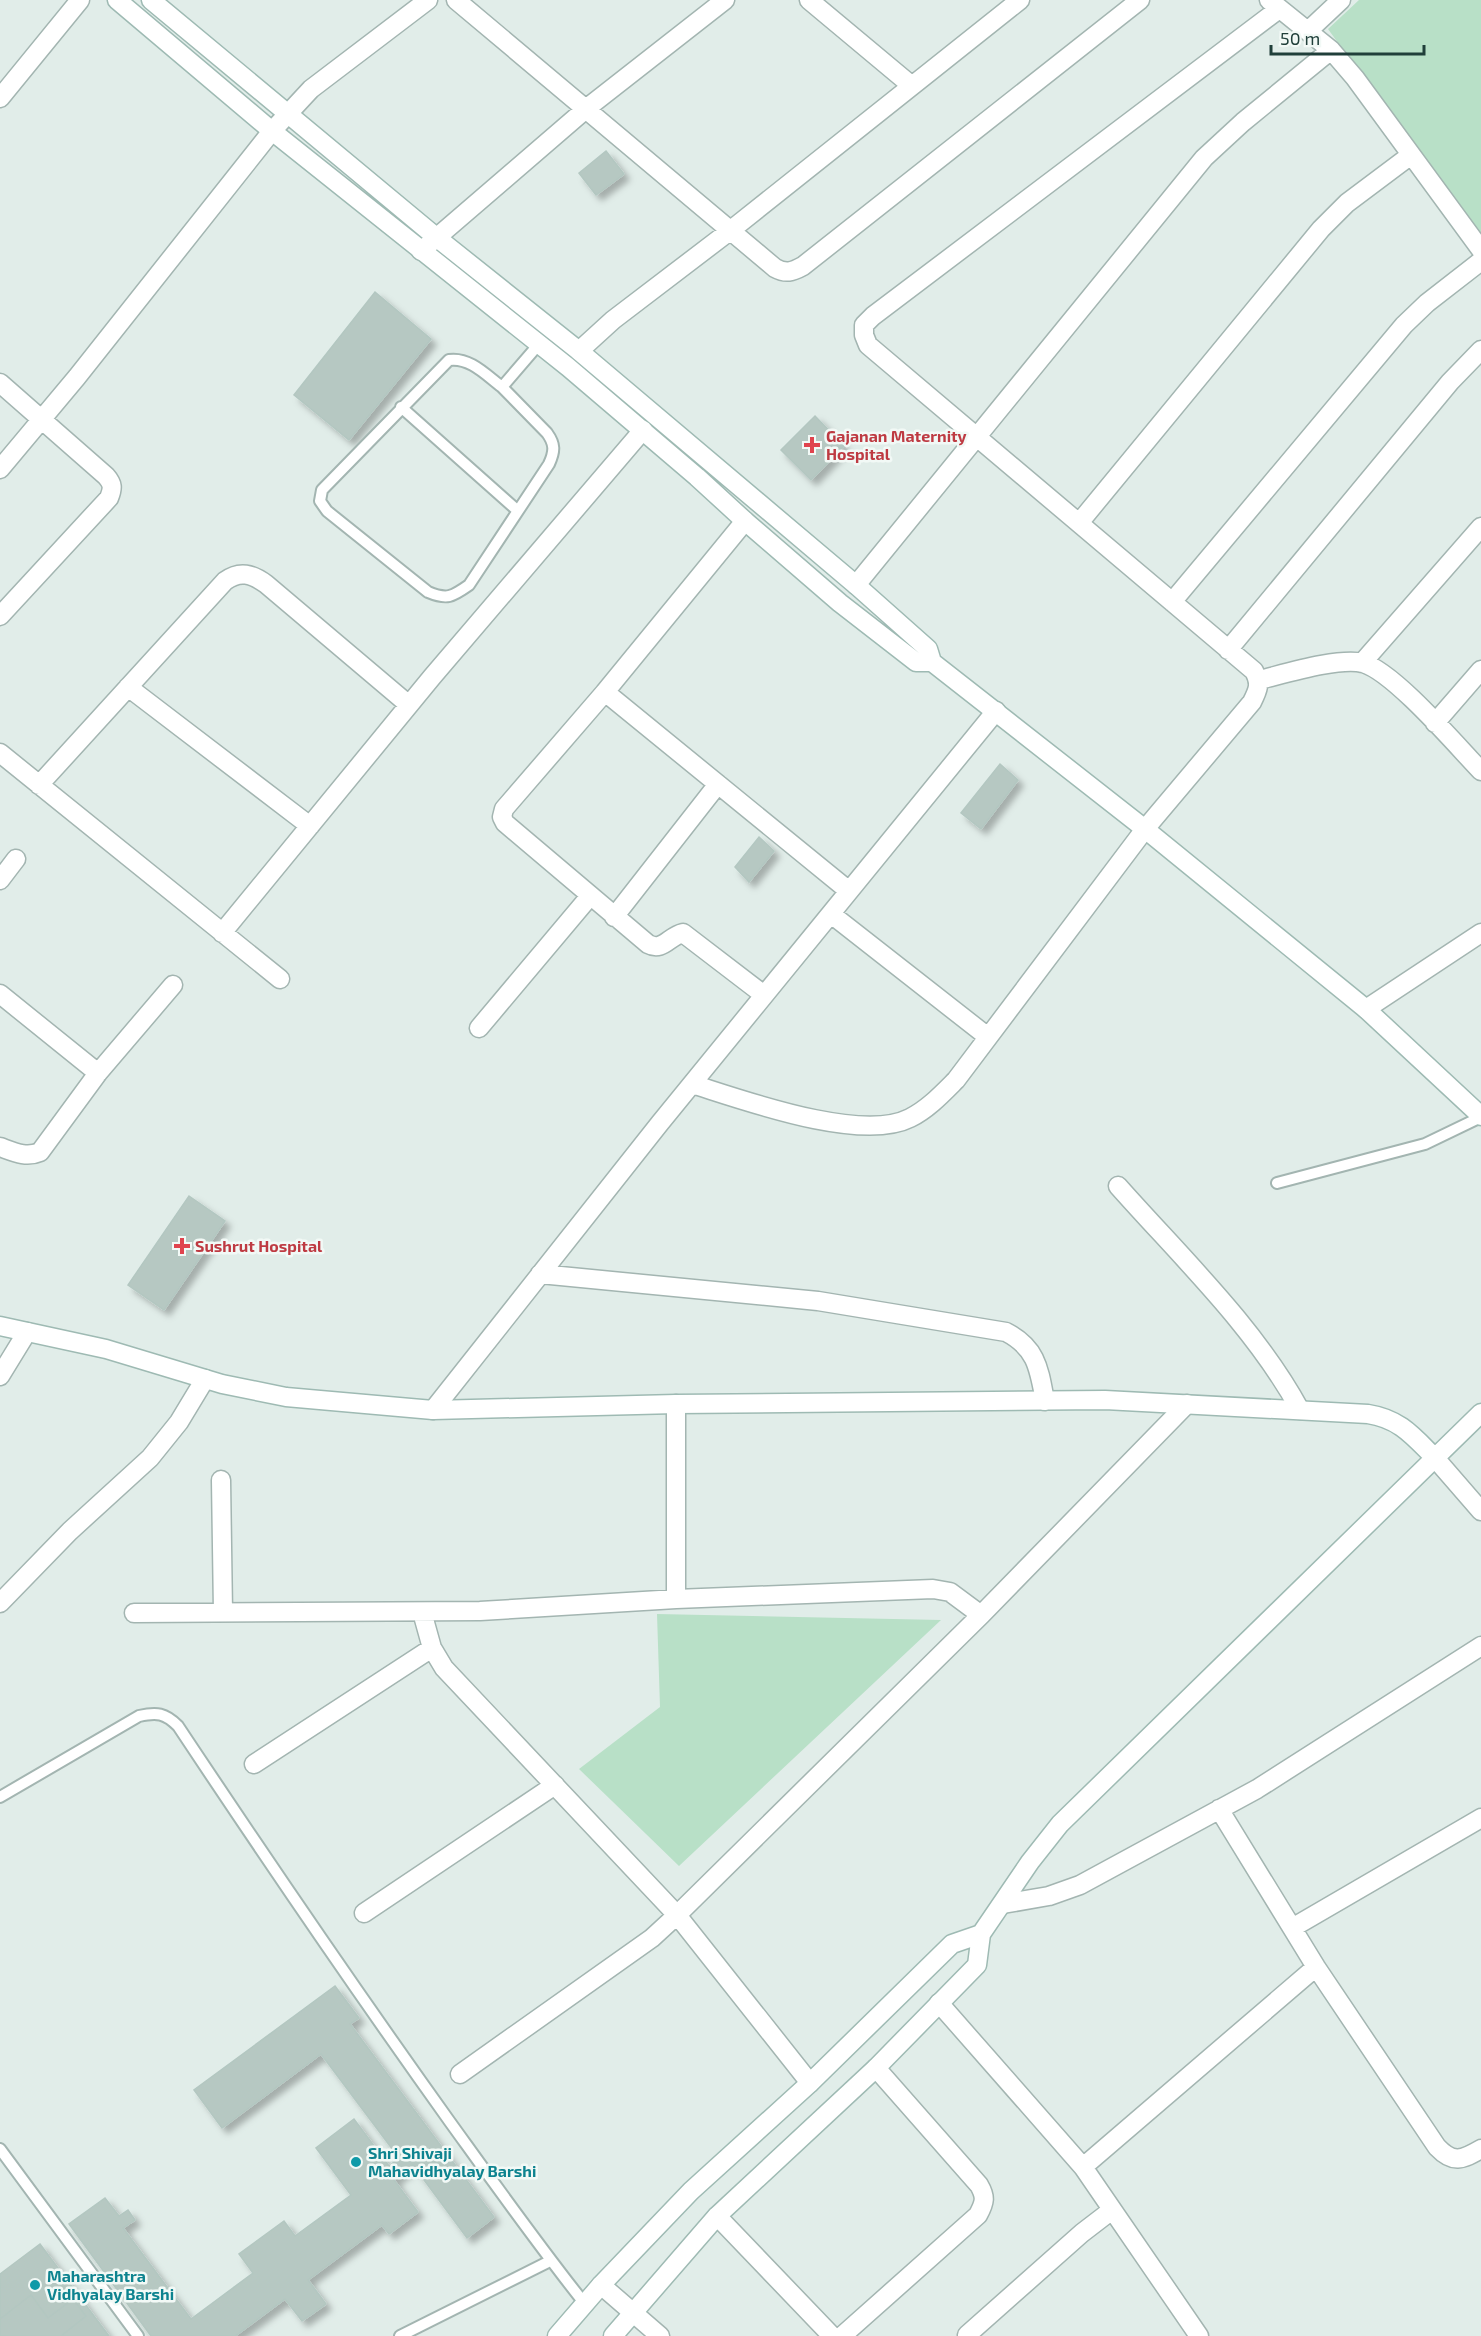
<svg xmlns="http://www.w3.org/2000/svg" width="1481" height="2336" font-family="'Exo 2',sans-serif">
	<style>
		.green { fill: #b8e0c7 }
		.building { fill: #b6c8c2; stroke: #b3c7c1; stroke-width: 1.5; filter: url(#shadow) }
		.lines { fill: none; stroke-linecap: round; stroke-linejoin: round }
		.lane-casing { stroke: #a3b5b1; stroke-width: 14 }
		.street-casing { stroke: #a3b5b1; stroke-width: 21 }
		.secondary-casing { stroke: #9ebab3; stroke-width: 21 }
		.lane { stroke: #fff; stroke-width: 10 }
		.street { stroke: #fff; stroke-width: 18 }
		.secondary { stroke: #fff; stroke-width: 18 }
		.health-dot { fill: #e0444e; stroke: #f2f9f6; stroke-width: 2 }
		.culture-dot { fill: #0f9aa8; stroke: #f2f9f6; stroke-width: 2 }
		.labels { text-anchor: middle; stroke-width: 5; stroke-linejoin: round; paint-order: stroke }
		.health-label { font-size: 16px; font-weight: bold; fill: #be3a42; stroke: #f2f9f6; text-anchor: start }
		.culture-label { font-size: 16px; font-weight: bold; fill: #0d838f; stroke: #f2f9f6; text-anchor: start }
	</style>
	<defs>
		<filter id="shadow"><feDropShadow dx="5.5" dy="5.5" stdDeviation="3" flood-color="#0004"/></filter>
	</defs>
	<rect width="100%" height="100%" fill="#e1ede9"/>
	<!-- green -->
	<path class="green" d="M1359,0H1481V241L1328,29Z
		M657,1614L941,1620L679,1866L579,1769L660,1707Z"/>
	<!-- building -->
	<path class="building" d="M606,151L624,174L596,195L579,173Z
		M375,292L431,339L349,440L294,395Z
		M815,416L844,446L811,480L781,450Z
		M1000,764L1018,780L981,829L961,813Z
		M759,837L774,851L749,882L735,867Z
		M189,1196L225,1221L164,1310L128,1285Z
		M335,1986L359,2018L350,2024L494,2217L467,2238L413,2165L394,2180L418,2212L389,2234L382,2225L308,2280L326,2304L302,2321L285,2299L235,2336H151L69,2224L105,2198L119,2216L128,2210L135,2220L123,2228L191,2319L253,2273L239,2254L284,2221L295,2236L351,2195L316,2148L354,2119L389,2166L399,2158L321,2054L222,2128L194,2090Z
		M40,2244L109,2336H61L86,2316L73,2299L48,2318L31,2295L0,2319V2274Z
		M31,2295L48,2318L73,2299L86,2316L61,2336H0V2319Z"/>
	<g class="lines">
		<defs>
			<path id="lane" d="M502,387C486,375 470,357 449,360L322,490L320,501L327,511L428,592C447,600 452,597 469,585L549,464C555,451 555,444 547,433L502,387L539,344
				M401,407L518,511
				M1277,1183L1425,1144L1481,1117
				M0,1797L139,1716C157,1712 165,1713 178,1726C267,1860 357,1992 450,2122C494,2183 538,2245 585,2304
				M0,2149L138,2336
				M400,2336L550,2261"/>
			<path id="street" d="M456,0L775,268C786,274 792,272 803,266L1140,0
				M809,0L912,86
				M1269,0L1331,50L1355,78L1481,250
				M1308,31L1341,0
				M0,98L80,0
				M421,251L587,108L725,0
				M579,351L613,320L731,230L1020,0
				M0,383L106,476C113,484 113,488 109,498L0,616
				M0,469L77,377L272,131L311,89L428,0
				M745,521L605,692L504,809L502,817L505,823L648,944C663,952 669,936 683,933L764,995
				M1079,523L1321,229L1347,203L1411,155
				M856,585L1204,158L1243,122L1331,50
				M1172,602L1404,325L1427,303L1481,261
				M1228,650L1450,382L1481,350
				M1362,663L1481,527
				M1259,680C1284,674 1339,657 1363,663C1394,672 1456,745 1481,771
				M128,687L310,826
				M605,692L849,891
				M1435,723L1481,670
				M0,753L280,979
				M39,785L225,581C240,570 252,574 266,584L409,705
				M0,880L16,859
				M831,914L988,1037
				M614,917L718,784
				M222,933L432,677L643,430
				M0,994L98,1073
				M1366,1009L1481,933
				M479,1028L590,896
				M692,1084C743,1100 861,1143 910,1118C928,1109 942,1094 956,1080L1145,829L1252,702C1258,690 1261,684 1254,671L868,345L864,335V325L873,316L1279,9
				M0,1147C14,1152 26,1158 40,1152L98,1073L173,985
				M1118,1186C1180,1256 1255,1327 1300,1410
				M540,1274L818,1301L1006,1332C1037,1348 1039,1369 1045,1401
				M0,1376L27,1332
				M433,1410L660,1123L996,711
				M1435,1458L1481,1511
				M221,1480L223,1612
				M676,1599V1404
				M0,1603L70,1531L150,1458L179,1422L205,1379
				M422,1612L432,1648L444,1668L677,1915L810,2083
				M134,1613L480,1611L676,1599L933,1589L950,1592L981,1615
				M254,1764L432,1648
				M1219,1809L1316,1967L1437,2147C1453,2164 1462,2160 1481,2149
				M1003,1904L1049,1896L1080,1885L1257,1789L1481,1646
				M364,1913L555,1785
				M1292,1928L1481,1818
				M939,2003L1083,2167L1199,2336
				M460,2074L652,1938L677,1915L981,1615L1187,1404
				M1083,2167L1316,1967
				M717,2216L832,2336
				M601,2285L660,2336
				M967,2335L1082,2233L1112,2210
				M842,2336L978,2215C985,2202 986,2197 979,2185L876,2068"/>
			<path id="secondary" d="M117,0L272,131L568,367L697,477L745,521L840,603L916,662H932
				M151,0L436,237L579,351L856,585L928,649L932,662L1145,829L1366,1009L1481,1116
				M0,1326L106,1349L222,1384L286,1397L433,1410L676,1404L1105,1400L1368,1414C1400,1419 1413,1436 1435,1458
				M557,2336L601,2285L691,2191L810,2083L952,1944L981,1934
				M613,2336L717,2216L876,2068L977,1965L981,1934L1030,1862L1060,1824L1481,1413"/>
		</defs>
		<!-- lane casing -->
		<use href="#lane" class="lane-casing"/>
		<!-- street casing -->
		<use href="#street" class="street-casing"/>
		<!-- secondary casing -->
		<use href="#secondary" class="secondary-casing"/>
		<!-- lane -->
		<use href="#lane" class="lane"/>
		<!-- street -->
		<use href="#street" class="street"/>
		<!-- secondary -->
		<use href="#secondary" class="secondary"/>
	</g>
	<!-- markers -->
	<g class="health-dot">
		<path d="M809 436h6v6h6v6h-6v6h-6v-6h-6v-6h6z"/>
		<path d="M179 1237h6v6h6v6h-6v6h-6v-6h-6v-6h6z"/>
	</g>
	<g class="culture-dot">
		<circle cx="356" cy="2162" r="6"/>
		<circle cx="35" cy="2285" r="6"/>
	</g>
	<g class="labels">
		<!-- health labels -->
		<g class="health-label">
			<text x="826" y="442">Gajanan Maternity<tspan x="826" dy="18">Hospital</tspan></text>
			<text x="195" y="1252">Sushrut Hospital</text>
		</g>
		<!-- culture labels -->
		<g class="culture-label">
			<text x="368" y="2159">Shri Shivaji<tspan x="368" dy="18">Mahavidhyalay Barshi</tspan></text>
			<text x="47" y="2282">Maharashtra<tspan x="47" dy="18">Vidhyalay Barshi</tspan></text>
		</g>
	</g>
	<!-- scale -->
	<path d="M1271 45v9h153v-9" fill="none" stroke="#203f3a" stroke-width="3"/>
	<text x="1280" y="45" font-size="18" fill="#203f3a" stroke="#f2f9f6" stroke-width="4.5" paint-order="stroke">50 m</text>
</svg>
